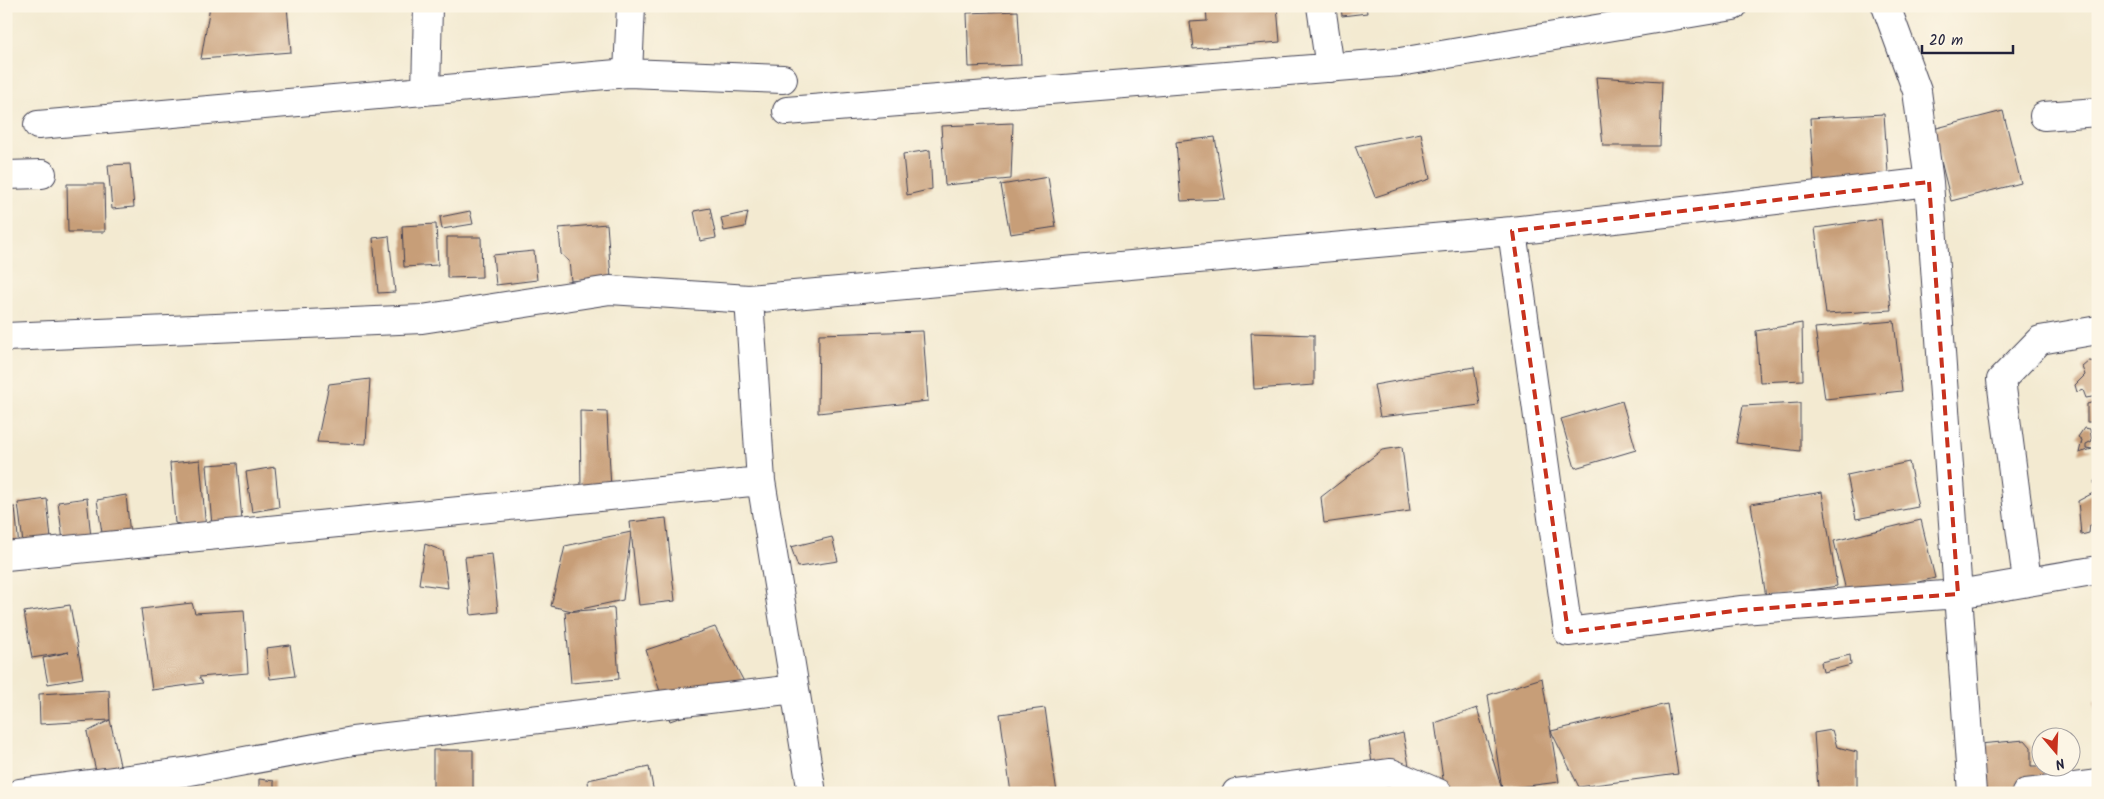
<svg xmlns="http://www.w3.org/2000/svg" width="2104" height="799" font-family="Kalam,sans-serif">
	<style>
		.building { fill: #c79e78 }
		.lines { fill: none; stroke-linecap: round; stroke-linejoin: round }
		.minor-casing { stroke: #414052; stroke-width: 30 }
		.minor { stroke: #fff; stroke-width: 28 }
		.marked { fill: none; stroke: #c8321e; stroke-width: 4; stroke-dasharray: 10 6; stroke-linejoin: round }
	</style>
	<rect width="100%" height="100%" fill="#fcf5e5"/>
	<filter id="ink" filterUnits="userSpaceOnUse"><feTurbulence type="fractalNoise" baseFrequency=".02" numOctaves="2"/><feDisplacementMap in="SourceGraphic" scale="10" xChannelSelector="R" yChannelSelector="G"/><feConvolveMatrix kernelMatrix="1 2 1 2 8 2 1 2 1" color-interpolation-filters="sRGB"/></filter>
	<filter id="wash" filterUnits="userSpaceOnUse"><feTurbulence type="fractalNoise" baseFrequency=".0096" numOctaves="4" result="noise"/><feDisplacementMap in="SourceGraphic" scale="20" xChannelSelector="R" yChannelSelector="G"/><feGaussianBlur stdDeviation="1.12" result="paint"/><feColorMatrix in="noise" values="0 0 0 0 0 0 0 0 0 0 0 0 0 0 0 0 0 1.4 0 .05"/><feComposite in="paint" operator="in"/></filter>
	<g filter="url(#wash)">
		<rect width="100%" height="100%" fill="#f3ead1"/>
		<g id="blocks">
			<!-- building -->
			<path class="building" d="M95,6H123V8L95,9Z
				M210,6H287L291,52L201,59Z
				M1206,6H1277L1280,42L1193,49L1190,22L1207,21Z
				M1341,6H1366L1367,13L1342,16Z
				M1018,11L1021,65L969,67L967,13Z
				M1596,77L1662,81L1660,146H1603Z
				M2003,111L2021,183L1951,201L1933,129Z
				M1884,114L1888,173L1814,183L1810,118Z
				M1013,123L1011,179L945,185L941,126Z
				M1421,133L1430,179L1375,197L1355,146Z
				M1215,137L1225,199L1181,201L1176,142Z
				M930,150L932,189L907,195L903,154Z
				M130,164L134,207L112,209L108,165Z
				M1048,177L1056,227L1010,234L1001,185Z
				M67,184H104L105,232H68Z
				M710,208L716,238L700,241L694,211Z
				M470,211L473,224L442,229L440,217Z
				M748,212L745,227L724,231L721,218Z
				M1881,219L1891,310L1826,314L1815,228Z
				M436,224L438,265L404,267L402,226Z
				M607,224L611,278L571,281L569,261L561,254L559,228Z
				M389,236L395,292L378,293L373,238Z
				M447,237H481L482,277L447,278Z
				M534,251L537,280L496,285L493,255Z
				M1894,321L1902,391L1825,399L1815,328Z
				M1802,323L1803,380L1760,382L1756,331Z
				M923,331L928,401L818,413L819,334Z
				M1251,333L1314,335V385L1254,389Z
				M2089,361L2098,362V396L2086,398L2083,390L2077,392L2075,385L2085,375L2082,367Z
				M1474,367L1480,405L1380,417L1374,385Z
				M370,379L366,444L317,442L329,384Z
				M1622,401L1636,450L1575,468L1561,419Z
				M2098,401V422H2087V404Z
				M1800,403V451L1736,443L1743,406Z
				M580,411L607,412L611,489L581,490Z
				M2084,428L2090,429L2092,441L2086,444V448L2092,449L2079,453L2082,440L2078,437Z
				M1402,447L1410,511L1324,523L1321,497L1382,450Z
				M200,460L206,530L175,523L170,463Z
				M1909,462L1918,507L1856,519L1847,475Z
				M237,463L243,532L212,526L207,465Z
				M275,467L279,507L252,512L246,472Z
				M2098,479V524L2090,525L2089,533L2081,535L2078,501L2095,492L2094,481Z
				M1822,492L1837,586L1766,597L1751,504Z
				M126,495L130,535L103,539L97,500Z
				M87,498L91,538L63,541L58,502Z
				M47,499L51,539L23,543L18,503Z
				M15,507L19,547L6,549V508Z
				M666,518L675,601L639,605L630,522Z
				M1921,520L1935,578L1848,599L1834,541Z
				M631,532L623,600L572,611L551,606L565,546Z
				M832,537L838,561L798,567L791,547Z
				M425,544L443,551L448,588L419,584Z
				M492,554L498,612L471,615L465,557Z
				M192,603L195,613L244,610L248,673L199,677L203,683L152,690L141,609Z
				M70,605L83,678L48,684L43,658L69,652L32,658L24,612Z
				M614,608L619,679L571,683L565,612Z
				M715,627L750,693L670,721L646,650Z
				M290,645L295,676L270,679L266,648Z
				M1850,655L1851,665L1823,672L1821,662Z
				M1542,678L1559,782L1502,789L1488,695Z
				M109,690L110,720L40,724L39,694Z
				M2094,701H2098V720H2097Z
				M1667,704L1678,774L1579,787L1551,731Z
				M1045,708L1057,793H1011L1000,714Z
				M1477,708L1502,789L1445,793L1435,723Z
				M110,720L120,765L96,771L87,732Z
				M1832,730L1837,747L1857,752V789L1818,788L1814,733Z
				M1403,733L1414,793H1376L1369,742Z
				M2025,740L2031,747V766H2047V783L2039,789L2010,793H1972L1979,744Z
				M433,750H473V793H433Z
				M649,767L654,793H589L588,780Z
				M259,779L274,781V793H259Z
				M334,787L335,793H299V792Z"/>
		</g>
	</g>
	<g filter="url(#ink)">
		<use href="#blocks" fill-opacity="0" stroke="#414052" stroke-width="1"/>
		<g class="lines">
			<defs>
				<path id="minor" d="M1321,6L1330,68
					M1886,6L1917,91L1929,182L1972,793
					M628,73L631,6
					M426,91L428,6
					M787,111L1400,62L1733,6
					M2044,116L2098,112
					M38,125L628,73L783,79
					M6,175L42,174
					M1512,231L1568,632L1742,610L1958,594L2098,570
					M6,337L422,319L610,290L749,299
					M6,556L761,481
					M2027,581L2001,380L2040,340L2098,330
					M20,793L185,772L353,741L795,689
					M812,793L761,481L749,299L1512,231L1929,182
					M1236,793L1391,773L1438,793
					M2026,793L2098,784"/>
			</defs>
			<!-- minor casing -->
			<use href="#minor" class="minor-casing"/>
			<!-- minor -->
			<use href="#minor" class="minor"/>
		</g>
	</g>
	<!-- marked area -->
	<path class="marked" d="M1929,182L1958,594L1742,610L1568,632L1512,231Z"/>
	<!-- margin -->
	<rect width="2104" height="799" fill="none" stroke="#fcf5e5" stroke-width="25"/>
	<!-- north arrow -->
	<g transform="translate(2056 752) rotate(161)"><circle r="24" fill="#fcf5e5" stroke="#a5a1a1"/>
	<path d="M0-4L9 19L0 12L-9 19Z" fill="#c8321e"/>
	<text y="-8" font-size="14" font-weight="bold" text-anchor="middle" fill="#22223b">N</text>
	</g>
	<!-- scale -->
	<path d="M1922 45v8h91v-8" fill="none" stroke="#22223b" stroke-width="2.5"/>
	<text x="1929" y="45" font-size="15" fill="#22223b" stroke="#fcf5e5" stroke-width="4" paint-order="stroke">20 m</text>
</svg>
